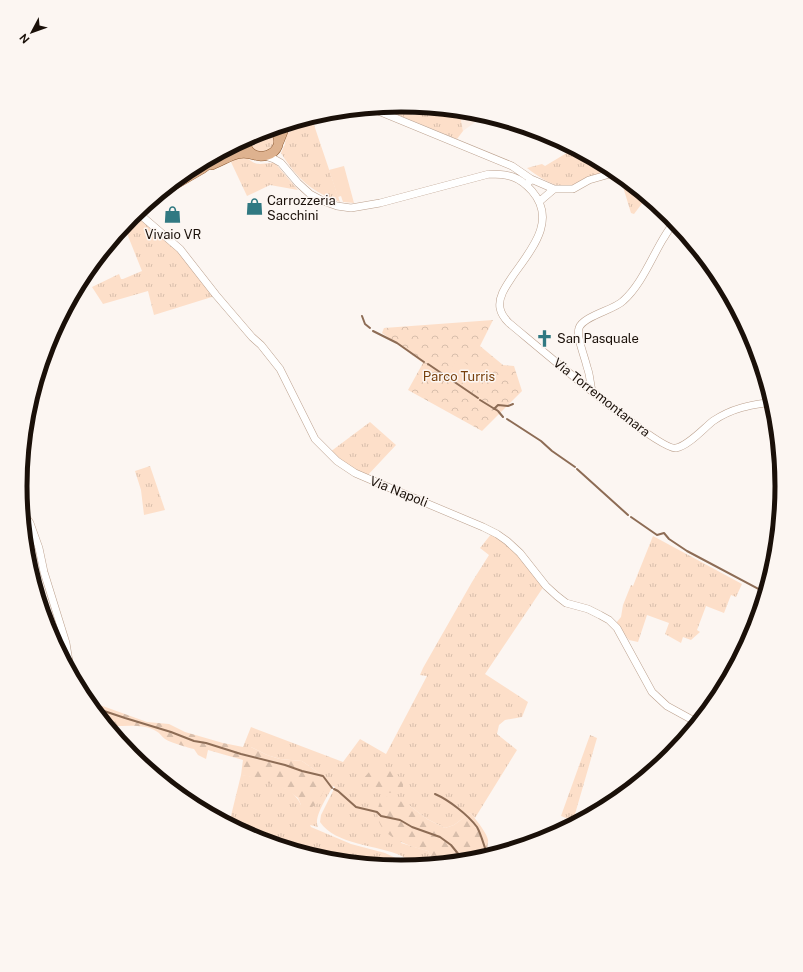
<svg xmlns="http://www.w3.org/2000/svg" width="803" height="972" font-family="'Public Sans',sans-serif">
	<style>
		.built { fill: #fcede3 }
		.grass { fill: url(#grass-tufts) }
		.forest { fill: url(#forest-firs) }
		.park { fill: url(#park-crowns) }
		.pitch { fill: #fddfc9 }
		.lines { fill: none; stroke-linecap: round; stroke-linejoin: round }
		.stream { stroke: #8d6c55; stroke-width: 2 }
		.minor-casing { stroke: #bba08d; stroke-width: 8 }
		.major-casing { stroke: #8b5830; stroke-width: 10 }
		.minor { stroke: #fff; stroke-width: 7 }
		.major { stroke: #deb28f; stroke-width: 9 }
		.labels { text-anchor: middle; stroke-width: 3; stroke-linejoin: round; paint-order: stroke }
		.poi-label { font-size: 13px; fill: #1a1009; stroke: #fcf6f2; text-anchor: start }
		.park-label { font-size: 13px; fill: #77400d; stroke: #fcf6f2 }
		.street-label { font-size: 13px; fill: #1a1009; stroke: #fcf6f2 }
		.rim { fill: none; stroke: #1a1009; stroke-width: 5 }
	</style>
	<defs>
		<pattern id="grass-tufts" width="24" height="20" patternUnits="userSpaceOnUse"><rect width="24" height="20" fill="#fddfc9"/><path d="M3 7l-1-3M5 7V3M7 7l1-3M15 17l-1-3M17 17v-4M19 17l1-3" fill="none" stroke="#d8beab"/></pattern>
		<pattern id="forest-firs" width="22" height="20" patternUnits="userSpaceOnUse"><rect width="22" height="20" fill="#fddfc9"/><path d="M5 1l3.5 6h-7zM16 11l3.5 6h-7z" fill="#d8beab"/></pattern>
		<pattern id="park-crowns" width="20" height="18" patternUnits="userSpaceOnUse"><rect width="20" height="18" fill="#fddfc9"/><path d="M2 6a3 3 0 1 1 6 0M12 15a3 3 0 1 1 6 0" fill="none" stroke="#d8beab"/></pattern>
	</defs>
	<rect width="100%" height="100%" fill="#fcf6f2"/>
	<!-- built -->
	<path class="built" d="M459,110L476,112L485,115L463,131Z"/>
	<!-- grass -->
	<path class="grass" d="M402,105H409L412,115L440,108L459,110L463,131L457,139L379,107Z
		M312,119L340,202C311,191 298,180 281,153L285,144L286,134Z
		M269,130C291,148 245,164 251,136Z
		M575,148L614,169C600,175 576,188 560,186C549,184 536,175 527,168L542,164L545,166Z
		M244,155C258,169 260,162 275,163L298,190L270,185L247,196L231,162Z
		M622,176L647,197L634,214L631,213L620,177Z
		M136,215L179,252L215,296L154,315L148,291L103,304L92,287L119,274L121,279H123L142,271L124,226L130,218Z
		M370,422L396,445L367,476L346,465L330,452Z
		M150,466L165,510L144,515L141,490L135,471Z
		M492,533L514,549L544,586L485,674L528,702L522,717L505,720L499,725L497,734L517,750L475,818L470,813L454,825L445,828L427,819L410,806L401,843L428,851L432,858L431,865C427,865 422,866 418,866C413,865 407,859 402,856C378,845 335,845 320,822L321,815L335,787L333,786C328,796 313,817 318,827L310,825L311,827L351,844L385,853L413,866L399,867L385,863L384,866L327,860L255,838L229,824L241,775C250,775 279,785 287,789C293,793 298,798 301,805L319,773L302,761L280,759L267,755L251,747H243L251,727L343,762L360,739L386,754L427,676L420,675L423,668L472,582L489,555L480,548Z
		M653,536L742,584L736,597L731,595L724,613L706,606L697,630L700,632L691,640L683,637L681,643L665,634L669,623L647,615L638,642L629,640L616,623L621,617L623,605L631,585L633,586Z
		M590,735L597,738L573,821L561,816Z"/>
	<!-- forest -->
	<path class="forest" d="M86,700L147,722L169,724L185,732L223,743L243,747H251L267,755L280,759L302,761L319,773L324,779L325,788L318,803L309,809L301,805L298,798L286,789L251,777L241,775L243,760L208,750L206,759L198,755L194,749C189,748 169,742 165,739C162,737 160,733 156,731C142,723 123,727 107,726Z
		M379,767L390,768L403,781V788C390,799 373,789 363,779L370,771Z
		M383,796L397,799L410,806L427,819L445,828L454,825L470,813C475,818 487,833 488,840C488,846 486,850 489,856L476,860L431,865L432,858L428,851C402,845 363,830 383,796Z"/>
	<!-- park -->
	<path class="park" d="M493,320L480,346L503,365L514,366L522,391L482,431L408,390L423,363L382,333L384,328Z"/>
	<!-- pitch -->
	<path class="pitch" d="M344,166L354,203L343,202L341,196L338,197L329,170Z
		M458,358L486,377L476,392L448,373Z"/>
	<g class="lines">
		<!-- stream -->
		<path class="stream" d="M362,316L365,324L370,328
			M373,331L397,343L424,362
			M428,364L478,398
			M480,400L498,411L503,417
			M494,409L498,405L508,406L513,404
			M507,419L541,441L552,451L575,467
			M577,469L628,515
			M631,517L657,535L664,533L669,539L687,551L766,593
			M92,707L125,718L171,732L194,741L206,743L241,754L285,765L302,771L323,776L332,788
			M334,789L338,791L356,807L377,812L381,816L400,820L412,827L440,837L451,845L464,861
			M435,794C449,800 468,815 477,827C482,836 484,847 488,856"/>
		<defs>
			<path id="minor" d="M371,108L512,166L531,179
				M265,156L274,159L281,163L298,183L310,194L323,201L337,206L351,208L380,203L489,174C508,174 519,176 532,191C558,221 530,251 512,277C506,286 498,297 500,308C501,314 505,319 509,323C530,340 660,452 676,448C688,446 703,429 713,421C732,408 750,405 773,402
				M529,182L531,179L554,189
				M540,201L554,189H573L589,180L617,172
				M137,212L180,249L216,295L252,337L261,345L280,369L315,439L337,461L355,473L383,485L483,527L497,534L507,541L520,553L546,586L557,596L566,603L588,609L600,615L609,620L617,628L652,692L667,706L698,723
				M592,391C590,383 590,374 587,367C585,357 576,337 579,328C583,316 614,310 623,301C641,285 651,259 663,239C667,233 670,226 676,222
				M22,511L30,523L39,548L44,572L66,643L71,674"/>
			<path id="major" d="M246,139C244,169 295,156 273,128
				M279,142L286,124
				M212,165C228,159 237,149 254,155
				M159,194L202,169L239,142"/>
		</defs>
		<!-- minor casing -->
		<use href="#minor" class="minor-casing"/>
		<!-- major casing -->
		<use href="#major" class="major-casing"/>
		<!-- minor -->
		<use href="#minor" class="minor"/>
		<!-- major -->
		<use href="#major" class="major"/>
	</g>
	<!-- icons -->
	<defs>
		<symbol id="shop-bare" viewBox="-9 -9 18 18"><path d="M-5-2.5h2.3a2.7 3.5 0 0 1 5.4 0H5L5.5 6h-11ZM-1.5-2.5h3a1.5 2.3 0 0 0-3 0Z" fill="#317982" stroke="#fcf6f2" stroke-width="2.5" paint-order="stroke"/></symbol>
		<symbol id="church-bare" viewBox="-9 -9 18 18"><path d="M-1.2-6h2.4v3.5h3.3v2.4h-3.3V6h-2.4V-.1h-3.3v-2.4h3.3Z" fill="#317982" stroke="#fcf6f2" stroke-width="2.5" paint-order="stroke"/></symbol>
	</defs>
	<g fill-rule="evenodd">
		<use href="#shop-bare" x="242" y="194" width="25" height="25"/>
		<use href="#shop-bare" x="160" y="202" width="25" height="25"/>
		<use href="#church-bare" x="532" y="326" width="25" height="25"/>
	</g>
	<g class="labels">
		<!-- poi labels -->
		<g class="poi-label">
			<text x="267" y="205">Carrozzeria<tspan x="267" dy="15">Sacchini</tspan></text>
			<text x="173" y="239" text-anchor="middle">Vivaio VR</text>
			<text x="557" y="343">San Pasquale</text>
		</g>
		<!-- park labels -->
		<g class="park-label">
			<text x="459" y="381">Parco Turris</text>
		</g>
		<!-- street labels -->
		<g class="street-label">
			<text transform="translate(602 397) rotate(38)" y="5">Via Torremontanara</text>
			<text transform="translate(399 491) rotate(22)" y="5">Via Napoli</text>
		</g>
	</g>
	<!-- crop -->
	<path d="M0 0H803V972H0ZM27 486a374 374 0 1 1 748 0a374 374 0 1 1-748 0Z" fill="#fcf6f2" fill-rule="evenodd"/>
	<path class="rim" d="M27 486a374 374 0 1 1 748 0a374 374 0 1 1-748 0Z"/>
	<!-- north arrow -->
	<g transform="translate(32 32) rotate(229)" stroke="#fcf6f2" stroke-width="3" paint-order="stroke">
	<path d="M0-3L7 15L0 10L-7 15Z" fill="#1a1009"/>
	<text y="-6" font-size="11" font-weight="bold" text-anchor="middle" fill="#1a1009">N</text>
	</g>
</svg>
